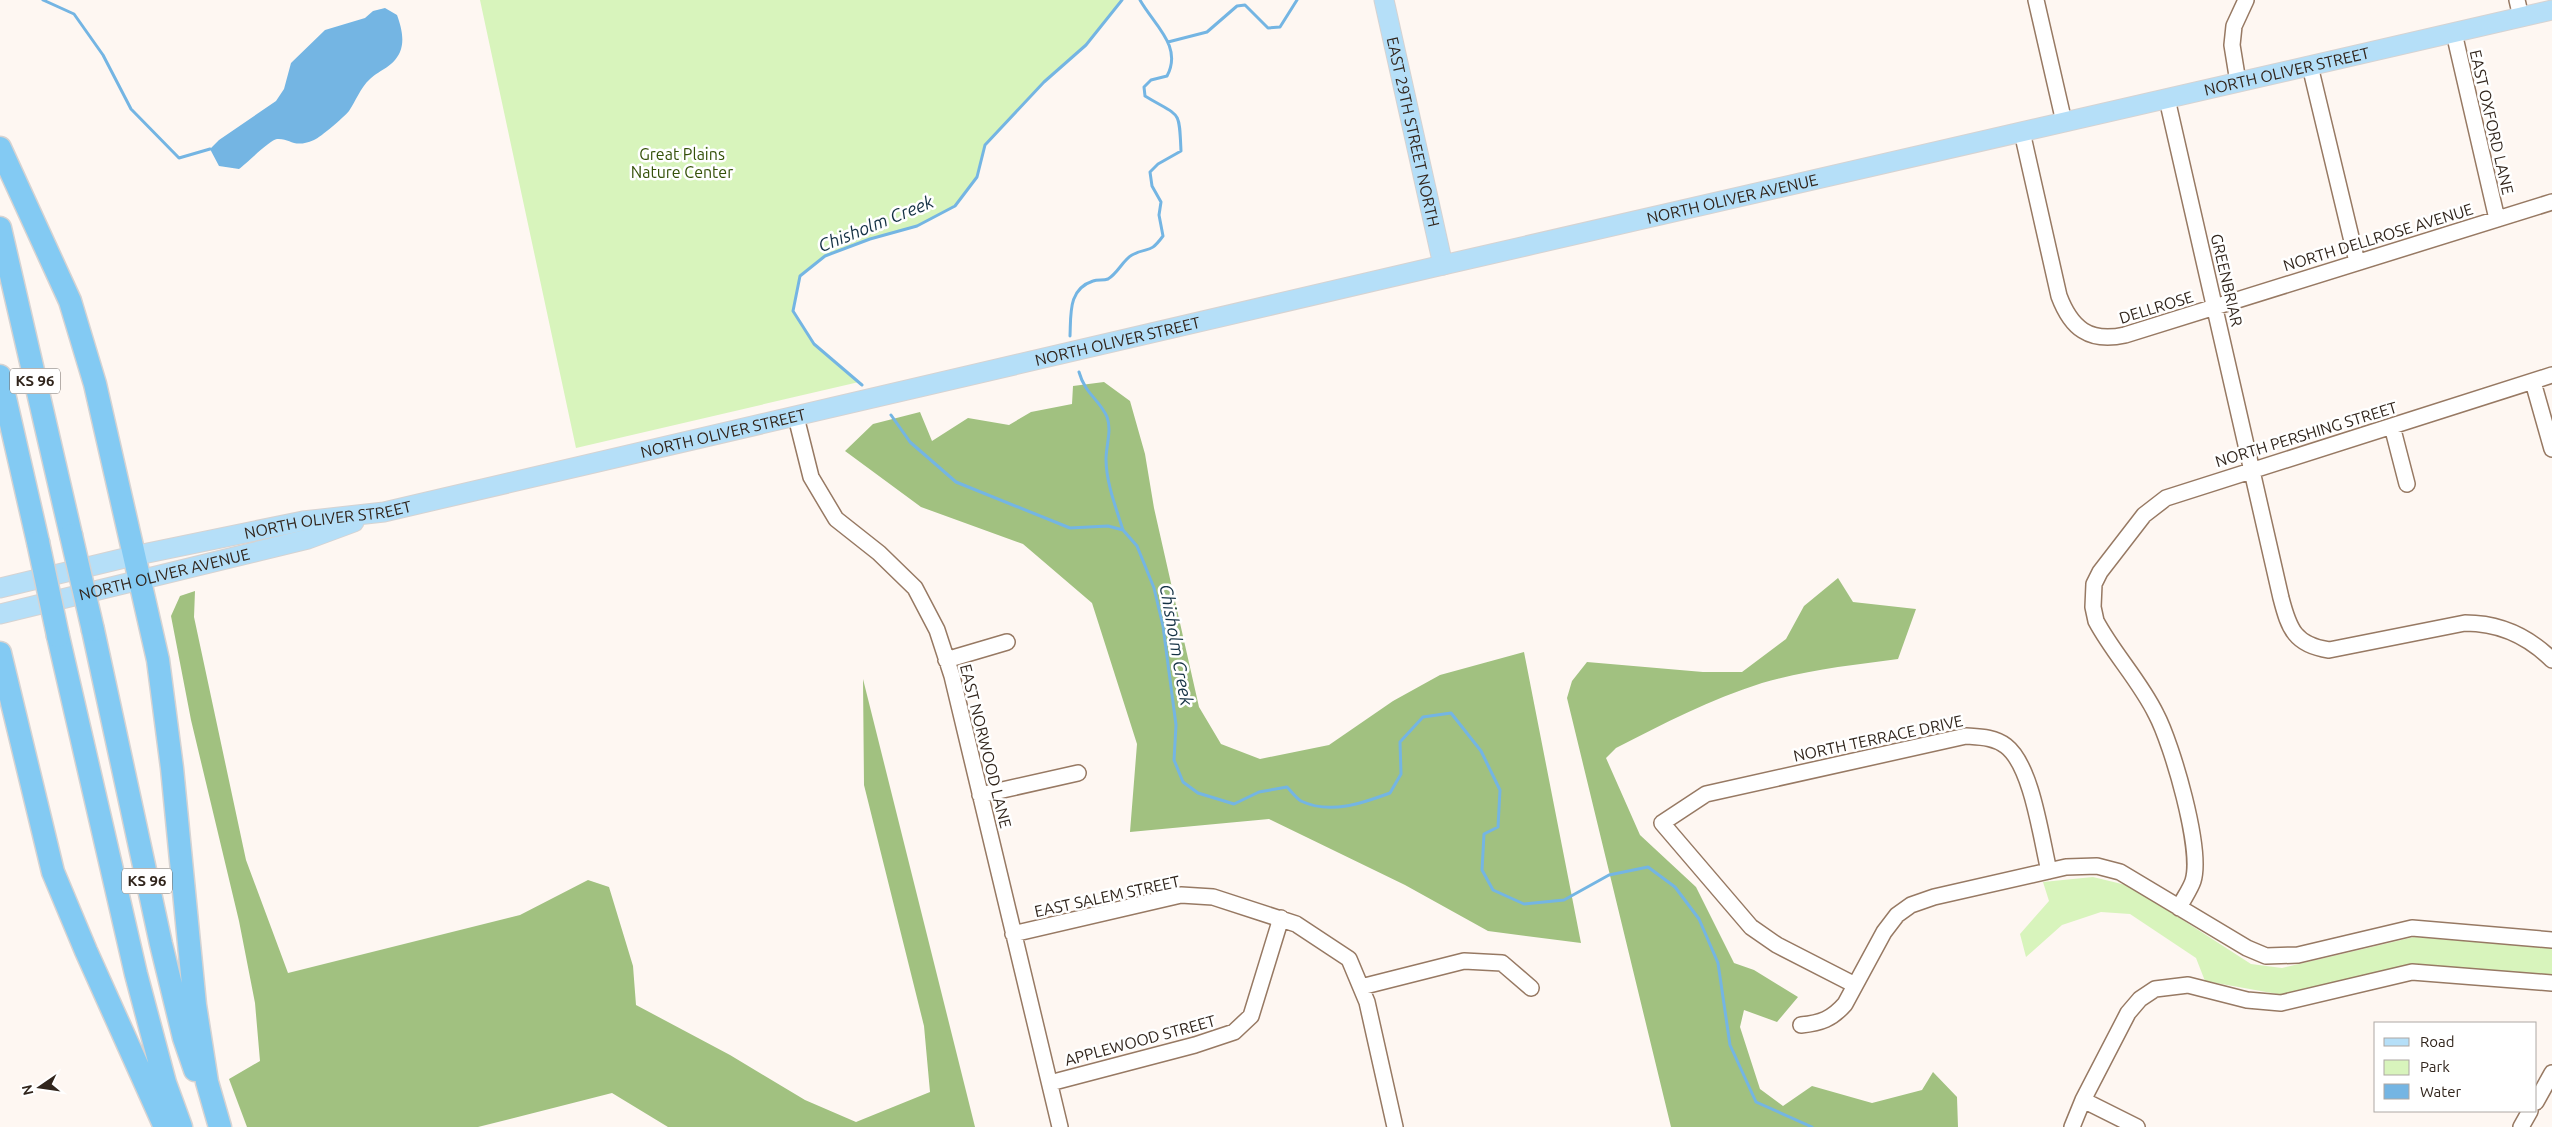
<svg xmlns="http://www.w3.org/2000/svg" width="2552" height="1127" font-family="Ubuntu,sans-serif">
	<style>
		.green { fill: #d8f4bc }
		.forest { fill: #a1c180 }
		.water { fill: #74b5e3 }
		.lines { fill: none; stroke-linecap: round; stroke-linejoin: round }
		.stream { stroke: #74b5e3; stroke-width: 3 }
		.minor-casing { stroke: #977963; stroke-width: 18 }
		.major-casing { stroke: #d6d3d2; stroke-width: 21 }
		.highway-casing { stroke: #d6d3d2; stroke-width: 25 }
		.minor { stroke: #fff; stroke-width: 15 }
		.major { stroke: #b5dff8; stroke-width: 19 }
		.highway { stroke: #83caf3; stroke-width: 22 }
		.highway-bridge-casing { stroke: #d6d3d2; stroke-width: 25; stroke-linecap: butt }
		.highway-bridge { stroke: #83caf3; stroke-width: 22 }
		.labels { text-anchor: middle; stroke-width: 5; stroke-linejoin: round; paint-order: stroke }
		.shield { fill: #fff; stroke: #6f6660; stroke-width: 1 }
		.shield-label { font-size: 15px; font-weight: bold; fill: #31251c }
		.street-label { font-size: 16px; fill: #31251c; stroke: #fff }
		.park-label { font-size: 16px; fill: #345008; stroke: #fff }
		.water-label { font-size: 18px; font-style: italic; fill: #143144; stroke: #fff }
	</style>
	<rect width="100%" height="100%" fill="#fef7f2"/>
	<!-- green -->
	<path class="green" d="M480,0H1122L1086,45L1044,82L985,145L977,177L955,206L917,226L870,239L825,256L800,276L793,311L814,344L859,382L576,448Z
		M2093,877L2130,886L2251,964L2282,968L2414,937L2552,948V976L2412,966L2283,995L2205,981L2196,958L2130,914L2101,912L2062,925L2026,957L2020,934L2049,901L2043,882Z"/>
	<!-- forest -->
	<path class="forest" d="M1104,382L1130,401L1145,454L1154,508L1199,707L1221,744L1260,759L1329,745L1393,701L1440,675L1524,652L1581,943L1488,931L1405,885L1269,819L1130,832L1137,744L1092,603L1023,544L921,507L845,451L873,424L920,412L932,441L968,418L1009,425L1031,412L1072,404L1073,386Z
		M1838,578L1853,602L1916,609L1898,659C1853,665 1806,670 1762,683C1711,699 1663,724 1616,748L1606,758L1640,835L1696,887L1734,963L1754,970L1798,997L1777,1022L1744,1010L1740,1027L1760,1089L1783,1106L1812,1086L1872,1103L1922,1090L1933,1072L1957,1097L1958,1127H1671L1567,698L1572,681L1587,662L1703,672H1742L1786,639L1804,606Z
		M195,591L194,617L246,860L288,973L520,915L588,880L609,887L633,966L636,1005L730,1055L805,1100L856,1122L930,1092L924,1026L864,785L863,679L975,1127H668L612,1093L478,1127H247L229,1079L260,1061L255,1003L239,921L191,720L171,616L180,596Z"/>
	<!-- water -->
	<path class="water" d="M385,8L397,15C401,26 405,40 400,52C393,67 381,69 370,79C360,88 356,101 349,111C343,118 321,137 314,140C293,149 291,138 277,139C271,139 247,163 239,169L219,166L210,149L219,140L276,101L284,89L291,63L325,30L365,18L373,11Z"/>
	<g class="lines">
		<!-- stream -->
		<path class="stream" d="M43,0L74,14L103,55L131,109L179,158L210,149
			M1168,42L1207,32L1237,6L1245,5L1268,28L1280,27L1297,0
			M1070,336C1071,314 1068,289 1093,281C1098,279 1103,281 1108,279C1118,273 1123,260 1132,255C1149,246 1149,255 1163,236L1159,215L1161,202L1152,186L1150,172L1158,164L1181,151C1179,108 1181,118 1145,96L1144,87L1151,80L1167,76C1183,46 1154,25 1140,0
			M1079,372C1085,394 1100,400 1107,417C1112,430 1106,446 1106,459C1106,482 1116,508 1123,530
			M862,385L814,344L793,311L800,276L825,256L870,239L917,226L955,206L977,177L985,145L1044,82L1086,45L1122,0
			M891,415L910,442L956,482L1070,528L1108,526L1123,530L1137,546L1154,588L1163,626L1176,725L1174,760L1183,782L1198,793L1234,804L1259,792L1287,787C1291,791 1296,798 1301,801C1330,815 1363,803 1390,793L1401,774L1400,742L1423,717L1451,713L1481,751L1500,790L1498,827L1484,834L1482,870L1493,890L1524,904L1564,900L1609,875L1648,867L1675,887L1699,919L1718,963L1730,1045L1756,1102L1812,1127"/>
		<defs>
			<path id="minor" d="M2036,0L2064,122
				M2517,0L2521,17
				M2454,33L2497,219
				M2310,66L2357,262
				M2238,82L2232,45L2234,26L2246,0
				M2167,99L2281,598C2289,629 2295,645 2329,650L2465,623C2498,623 2528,636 2552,660
				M2022,132L2059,296C2071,328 2089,343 2125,335L2552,202
				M2533,382L2552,449
				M796,417L811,477L836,519L879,553L915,588L937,630L952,676L1060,1127
				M2392,426L2407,484
				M946,660L1007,642
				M980,795L1078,773
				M2179,908C2183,899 2190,890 2193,881C2203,850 2172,744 2156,714C2140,681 2113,653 2096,621L2093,607L2094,584L2100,572L2144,515L2166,498L2552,375
				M1013,934L1181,895L1213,897L1296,924L1349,959L1367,1002L1395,1127
				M1855,985L1777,945L1751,927L1662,823L1706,794L1966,736C1980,737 1994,737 2006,746C2032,766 2041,838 2049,871
				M1361,987L1464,961L1502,963L1531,988
				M1801,1025C1821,1023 1832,1019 1845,1004L1884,932L1897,915L1911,905L1934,897L2066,867L2097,866L2120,872L2247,948L2266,956L2298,955L2412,928L2552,940
				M1050,1083L1195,1045L1234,1032L1251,1016L1281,918
				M2083,1100L2137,1127
				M2536,1102L2552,1073
				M2072,1127L2083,1100L2128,1013L2140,999L2155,989L2188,985L2247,1000L2281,1003L2412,972L2552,983
				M2521,1127L2530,1111"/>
			<g id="major">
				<path id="s1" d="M1384,0L1443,265"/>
				<path id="s2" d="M0,588L133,556L303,521L384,512L1443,265L2552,10"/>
				<path id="s3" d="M0,614L308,539L354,522"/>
			</g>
			<path id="highway" d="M0,148L70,301L95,384L158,660L172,768L195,1005L207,1082L220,1127
				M0,228L71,535
				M0,376L38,542
				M93,630L161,944L184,1038L195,1070
				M58,636L136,974L165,1083L181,1127
				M0,653L53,872L86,951L165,1127"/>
		</defs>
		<!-- minor casing -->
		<use href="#minor" class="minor-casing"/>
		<!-- major casing -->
		<use href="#major" class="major-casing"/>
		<!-- highway casing -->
		<use href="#highway" class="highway-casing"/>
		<!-- minor -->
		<use href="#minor" class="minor"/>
		<!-- major -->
		<use href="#major" class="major"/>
		<!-- highway -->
		<use href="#highway" class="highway"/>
		<defs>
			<path id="highway-bridge" d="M71,535L93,630
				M38,542L58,636"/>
		</defs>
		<!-- highway-bridge casing -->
		<use href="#highway-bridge" class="highway-bridge-casing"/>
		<!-- highway-bridge -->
		<use href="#highway-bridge" class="highway-bridge"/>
	</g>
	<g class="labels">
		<!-- shield labels -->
		<g class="shield">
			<rect x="10" y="368.5" width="50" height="25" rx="4"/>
			<rect x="122" y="868.5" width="50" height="25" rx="4"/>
		</g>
		<g class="shield-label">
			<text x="35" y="386">KS 96</text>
			<text x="147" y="886">KS 96</text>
		</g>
		<!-- street labels -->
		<g class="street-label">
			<text dy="6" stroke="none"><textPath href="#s2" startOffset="2345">NORTH OLIVER STREET</textPath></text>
			<text transform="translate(2492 122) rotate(77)" y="6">EAST OXFORD LANE</text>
			<text dy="6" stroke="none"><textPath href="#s1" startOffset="135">EAST 29TH STREET NORTH</textPath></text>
			<text dy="6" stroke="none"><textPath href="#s2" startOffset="1776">NORTH OLIVER AVENUE</textPath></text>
			<text transform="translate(2378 237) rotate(-17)" y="6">NORTH DELLROSE AVENUE</text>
			<text transform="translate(2227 280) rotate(77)" y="6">GREENBRIAR</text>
			<text transform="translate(2156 307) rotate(-17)" y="6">DELLROSE</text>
			<text dy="6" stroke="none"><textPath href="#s2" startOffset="1145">NORTH OLIVER STREET</textPath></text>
			<text dy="6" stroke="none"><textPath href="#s2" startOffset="740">NORTH OLIVER STREET</textPath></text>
			<text transform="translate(2306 434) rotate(-17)" y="6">NORTH PERSHING STREET</text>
			<text dy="6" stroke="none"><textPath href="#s2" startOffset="335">NORTH OLIVER STREET</textPath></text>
			<text dy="6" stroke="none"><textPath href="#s3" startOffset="169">NORTH OLIVER AVENUE</textPath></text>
			<text transform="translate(1878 738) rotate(-12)" y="6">NORTH TERRACE DRIVE</text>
			<text transform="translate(986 746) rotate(76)" y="6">EAST NORWOOD LANE</text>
			<text transform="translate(1107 896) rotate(-12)" y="6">EAST SALEM STREET</text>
			<text transform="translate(1140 1040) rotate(-15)" y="6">APPLEWOOD STREET</text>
		</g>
		<!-- park labels -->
		<g class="park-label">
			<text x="682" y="160">Great Plains<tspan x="682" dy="18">Nature Center</tspan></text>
		</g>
		<!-- water labels -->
		<g class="water-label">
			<text transform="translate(876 224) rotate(-22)" y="6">Chisholm Creek</text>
			<text transform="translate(1176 645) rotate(80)" y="6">Chisholm Creek</text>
		</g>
	</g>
	<!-- legend -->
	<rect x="2374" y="1022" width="162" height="90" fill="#ffffff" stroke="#ada8a4"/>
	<rect x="2384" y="1038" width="25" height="8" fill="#b5dff8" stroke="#ada8a4"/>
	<text x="2420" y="1047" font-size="15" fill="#31251c">Road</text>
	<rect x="2384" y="1060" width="25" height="15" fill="#d8f4bc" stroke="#ada8a4"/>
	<text x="2420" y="1072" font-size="15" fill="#31251c">Park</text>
	<rect x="2384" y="1084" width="25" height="15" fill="#74b5e3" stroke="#ada8a4"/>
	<text x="2420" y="1097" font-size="15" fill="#31251c">Water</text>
	<!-- north arrow -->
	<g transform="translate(40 1087) rotate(257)" stroke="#ffffff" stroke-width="4" paint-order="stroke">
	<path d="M0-4L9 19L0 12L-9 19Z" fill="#31251c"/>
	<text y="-8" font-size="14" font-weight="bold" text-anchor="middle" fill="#31251c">N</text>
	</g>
</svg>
